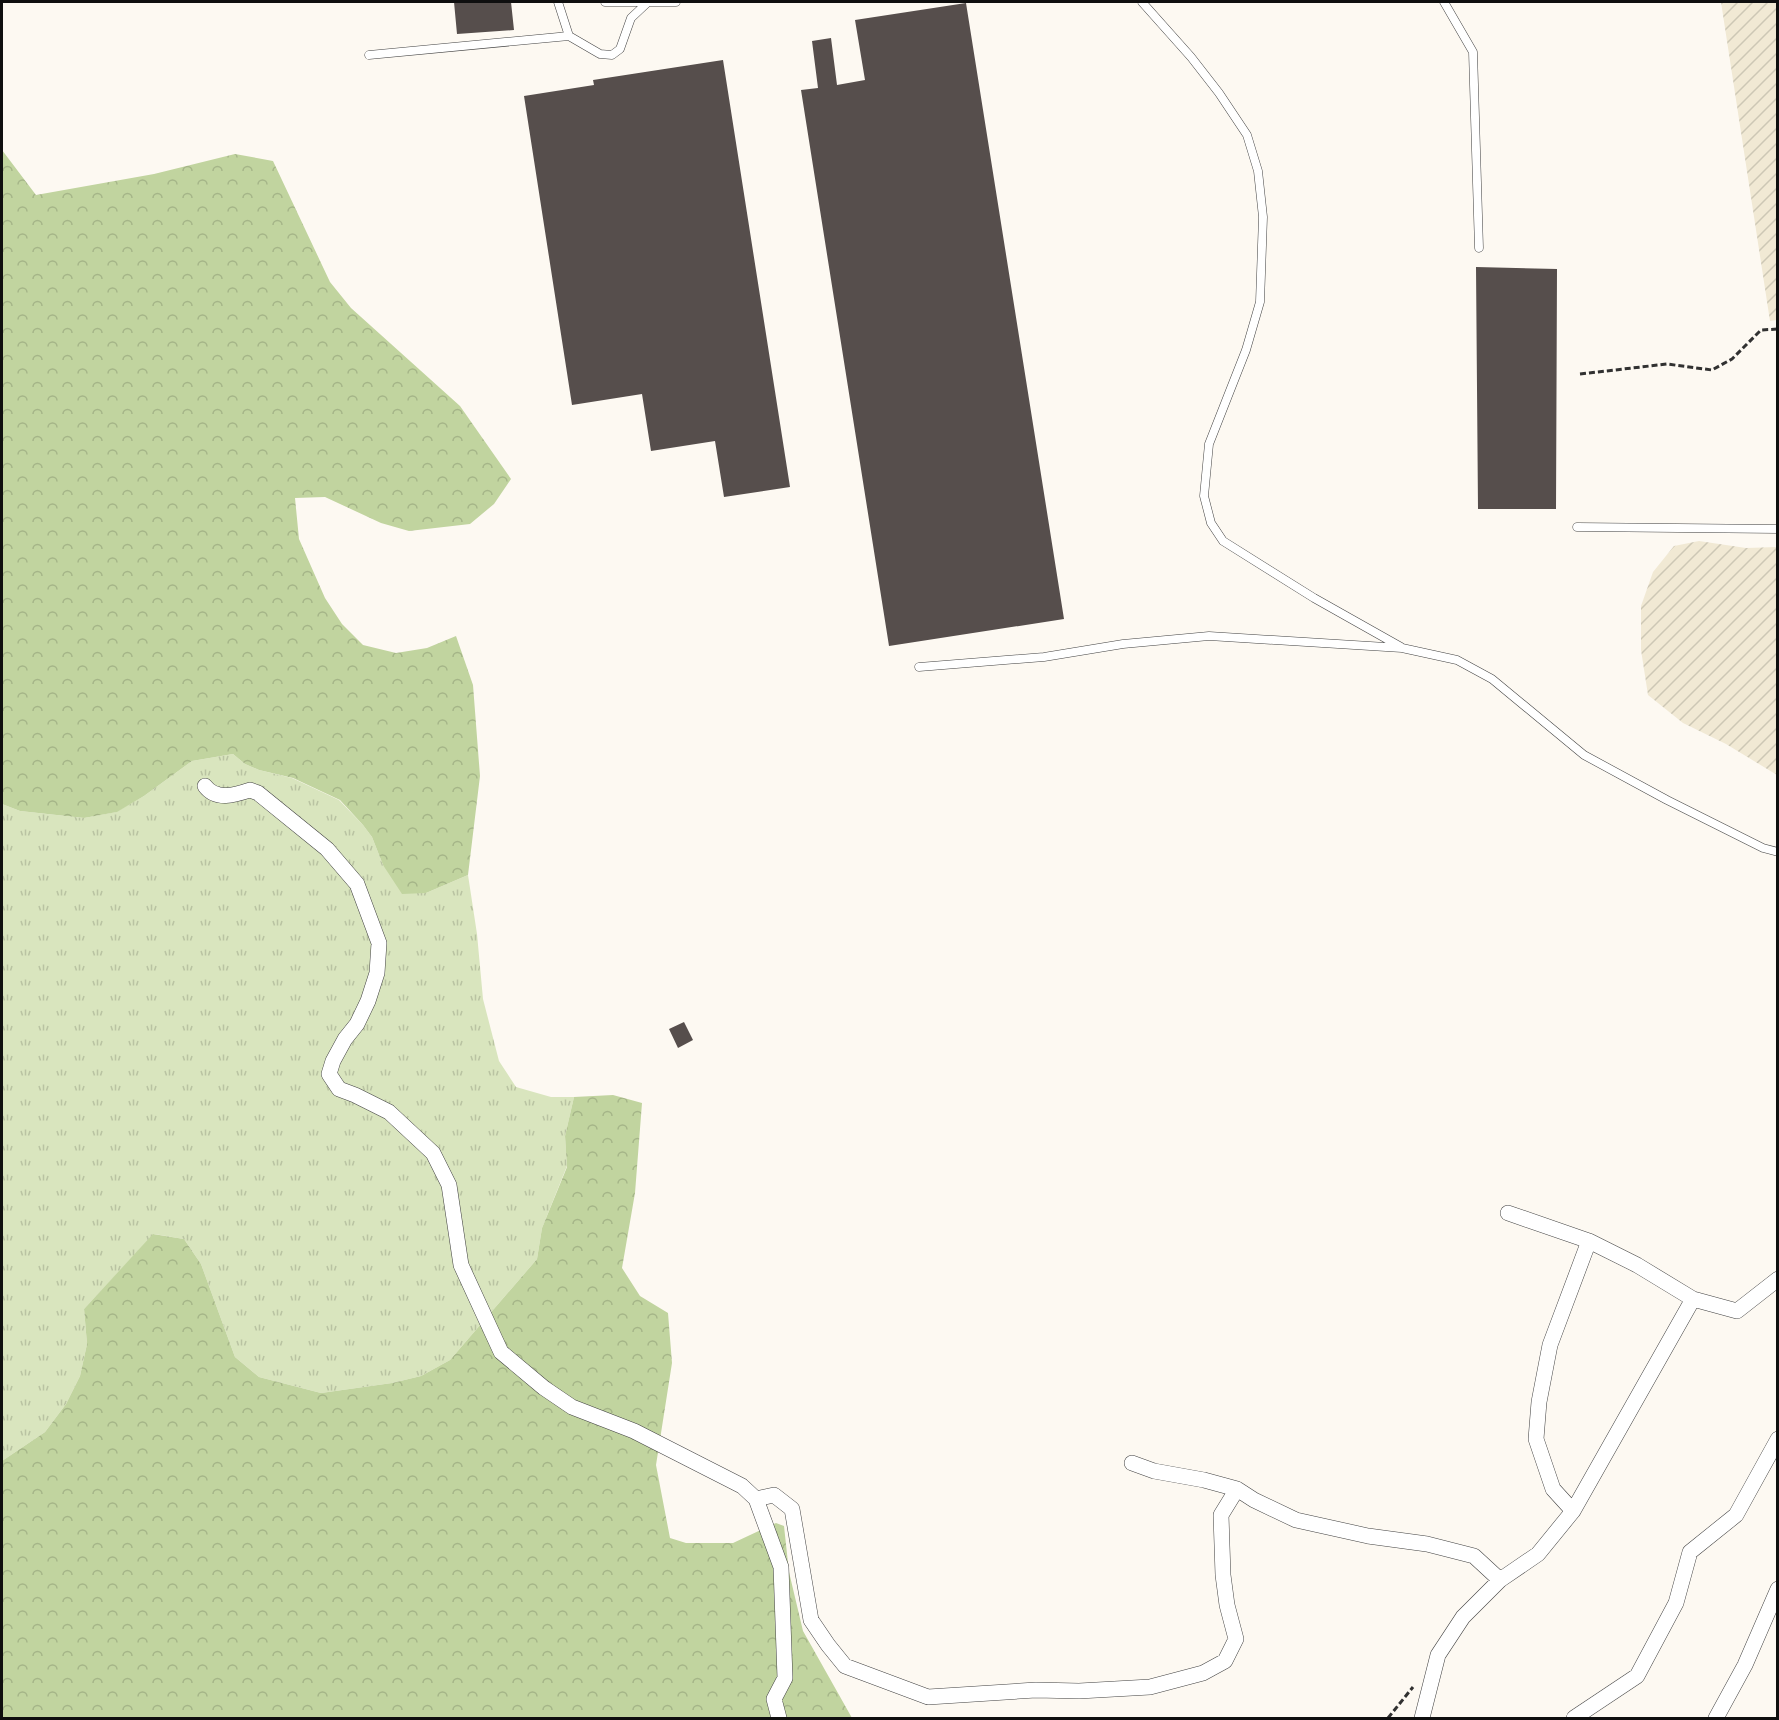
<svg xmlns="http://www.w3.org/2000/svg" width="1779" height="1720" font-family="Literata,serif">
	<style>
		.farmland { fill: url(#farmland-furrows) }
		.grass { fill: url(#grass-tufts) }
		.forest { fill: url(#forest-crowns) }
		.building { fill: #564e4c }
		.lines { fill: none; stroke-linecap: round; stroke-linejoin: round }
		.service-casing { stroke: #424242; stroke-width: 9 }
		.minor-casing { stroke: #424242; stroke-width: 16 }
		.path { stroke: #313131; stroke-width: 3; stroke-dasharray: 6 3; stroke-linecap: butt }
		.service { stroke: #fff; stroke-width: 8 }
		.minor { stroke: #fff; stroke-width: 15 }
	</style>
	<defs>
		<pattern id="farmland-furrows" width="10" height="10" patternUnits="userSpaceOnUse" patternTransform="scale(1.5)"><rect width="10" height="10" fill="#f1e9d4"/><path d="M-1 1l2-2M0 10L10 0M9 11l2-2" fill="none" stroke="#cdc7b5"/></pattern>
		<pattern id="grass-tufts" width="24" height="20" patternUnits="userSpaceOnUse" patternTransform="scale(1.5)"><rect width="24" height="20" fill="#d9e5be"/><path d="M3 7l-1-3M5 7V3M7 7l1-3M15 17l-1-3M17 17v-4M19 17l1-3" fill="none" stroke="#b9c3a2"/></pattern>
		<pattern id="forest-crowns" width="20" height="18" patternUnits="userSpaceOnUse" patternTransform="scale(1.5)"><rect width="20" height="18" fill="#c1d49f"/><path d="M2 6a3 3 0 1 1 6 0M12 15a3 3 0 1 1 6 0" fill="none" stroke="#a5b588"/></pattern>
	</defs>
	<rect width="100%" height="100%" fill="#fdf9f2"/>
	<!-- farmland -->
	<path class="farmland" d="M1721,2H1777V320L1770,321Z
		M1699,541L1746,548L1777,547V775L1726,744L1683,723L1648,695L1641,650V606L1653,572L1674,546Z"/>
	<!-- grass -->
	<path class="grass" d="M233,754L245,764L259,770L292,778L339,800L363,825L372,837L383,865L426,893L468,875L477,934L483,999L499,1061L516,1087L551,1097H574L565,1136L567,1166L542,1228L537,1259L450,1360L421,1376L392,1383L321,1393L259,1377L235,1357L201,1264L184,1239L154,1234L84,1309L87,1344L80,1376L66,1404L45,1432L2,1461V804L20,811L84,818L116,812L144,796L192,761Z"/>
	<!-- forest -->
	<path class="forest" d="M2,150L36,195L154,174L235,154L273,161L330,282L351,308L460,406L511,479L494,504L470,524L409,531L381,523L325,497L295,498L299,539L325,598L342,624L363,645L396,653L427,648L456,636L473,685L480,776L468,875L426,893L402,894L383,865L372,837L363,825L340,800L293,778L259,770L245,764L233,754L192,761L144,796L117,812L84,818L20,811L2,804Z
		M613,1095L642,1103L635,1193L622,1268L640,1296L668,1313L672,1363L656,1465L670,1538L686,1543H733L776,1523L784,1526L789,1572L803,1631L852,1718H2V1461L45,1432L66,1404L80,1376L87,1344L84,1309L153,1234L184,1239L201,1264L235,1357L259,1377L321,1393L392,1383L421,1376L450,1360L537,1259L542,1228L567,1167L565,1136L574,1097Z"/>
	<!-- building -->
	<path class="building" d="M454,2H511L514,30L457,34Z
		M966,3L1064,619L889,646L801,90L818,88L812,41L831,38L837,85L865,80L855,20Z
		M723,60L790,487L724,497L715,441L651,451L642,394L572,405L524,96L594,85L593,80Z
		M1476,267L1557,269L1556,509H1478Z
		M684,1022L693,1040L678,1048L669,1029Z"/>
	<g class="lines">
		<defs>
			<path id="service" d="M558,2L569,36L600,54L612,55L620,49L631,18L647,3
				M605,2H676
				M1142,2L1191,57L1219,93L1247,135L1258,171L1263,217L1260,302L1246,350L1209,444L1204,496L1211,523L1223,541L1314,598L1401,647
				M1444,2L1473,52L1479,248
				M369,55L569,36
				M1577,527L1778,529
				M919,667L1044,657L1123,644L1209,636L1402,648L1457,660L1492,679L1584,755L1667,800L1763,848L1778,852"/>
			<path id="minor" d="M205,786C216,801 235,795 250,790L258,793L327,849L357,884L379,943L377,973L368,1001L357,1024L345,1039L333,1061L329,1074L339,1089L355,1095L389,1112L433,1153L449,1185L461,1265L501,1352L544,1388L572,1407L634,1431L742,1486L756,1499L781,1567L785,1678L774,1699L779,1718
				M1508,1213L1589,1241L1637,1265L1693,1299
				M1132,1463L1154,1471L1204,1480L1237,1489L1254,1500L1296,1520L1368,1536L1427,1544L1474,1556L1500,1580
				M756,1499L774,1495L792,1509L811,1620L828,1645L845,1666L928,1697L1036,1690L1079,1691L1150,1687L1203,1673L1225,1661L1236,1639L1227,1605L1223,1575L1221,1515L1237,1489
				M1573,1511L1553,1489L1536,1439L1539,1402L1550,1345L1589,1241
				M1422,1718L1438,1655L1463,1617L1500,1580L1538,1554L1573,1511L1693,1299L1737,1311L1778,1279
				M1574,1718L1637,1676L1676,1603L1690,1552L1736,1515L1778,1439
				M1716,1718L1745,1665L1778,1589"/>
		</defs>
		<!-- service casing -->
		<use href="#service" class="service-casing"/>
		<!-- minor casing -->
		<use href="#minor" class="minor-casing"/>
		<!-- path -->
		<path class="path" d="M1580,374L1667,364L1712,370L1732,359L1761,330L1778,329
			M1388,1718L1413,1687"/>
		<!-- service -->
		<use href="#service" class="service"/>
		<!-- minor -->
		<use href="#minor" class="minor"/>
	</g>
	<!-- border -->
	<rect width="1779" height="1720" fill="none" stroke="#0f0f0f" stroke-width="6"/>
</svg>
